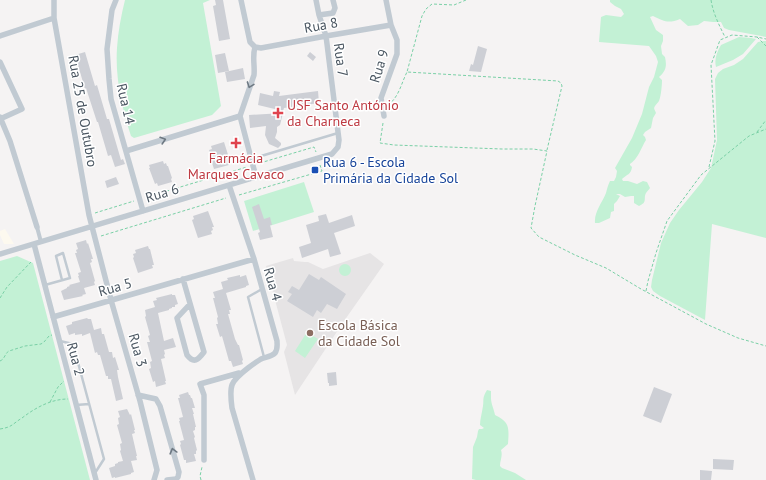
<svg xmlns="http://www.w3.org/2000/svg" width="766" height="480" font-family="'PT Sans',sans-serif">
	<style>
		.commercial { fill: #fdf9ef }
		.education { fill: #e6e4e5 }
		.green { fill: #c3f1d5 }
		.building { fill: #cdcfd5 }
		.lines { fill: none; stroke-linecap: round; stroke-linejoin: round }
		.path { stroke: #7ad0a6; stroke-width: 1; stroke-dasharray: 3 2; stroke-linecap: butt }
		.service { stroke: #c1cad2; stroke-width: 2.5 }
		.pedestrian { stroke: #c1cad2; stroke-width: 4 }
		.minor { stroke: #c1cad2; stroke-width: 5.5 }
		.oneway { stroke: #6e7983 }
		.health-dot { fill: #e0444e; stroke: #fff; stroke-width: 1.5 }
		.transit-dot { fill: #1a4fb4; stroke: #fff; stroke-width: 1.5 }
		.education-dot { fill: #8d6e63; stroke: #fff; stroke-width: 1.5 }
		.labels { text-anchor: middle; stroke-width: 3; stroke-linejoin: round; paint-order: stroke }
		.street-label { font-size: 14px; fill: #4a5661; stroke: #fff }
		.health-label { font-size: 14px; fill: #be3a42; stroke: #fff; text-anchor: start }
		.transit-label { font-size: 14px; fill: #164399; stroke: #fff; text-anchor: start }
		.education-label { font-size: 14px; fill: #785e54; stroke: #fff; text-anchor: start }
	</style>
	<rect width="100%" height="100%" fill="#f5f3f3"/>
	<!-- commercial -->
	<path class="commercial" d="M5,229L14,244H4L0,235V231Z"/>
	<!-- education -->
	<path class="education" d="M370,253L384,264L344,321L295,395L284,352L287,345L266,266L293,258L294,261L305,262H308L323,269Z"/>
	<!-- green -->
	<path class="green" d="M125,0H210L203,3L221,106L212,115L134,138L131,136C122,108 115,78 117,48C118,32 121,16 125,0Z
		M610,0H766V37L729,30L724,28L721,22H713L704,21L698,25L688,26L680,19C668,24 664,21 653,16L650,17L656,30L663,35V41L661,46L662,54L665,57C667,66 666,71 659,77L662,80C662,85 661,96 659,101C658,103 656,104 655,106C653,109 655,110 656,113L653,118L651,128L645,132L643,135L645,137L646,140C641,148 638,159 630,164V165L632,167C631,175 627,174 622,179L623,181H628L637,184L643,181L647,182L650,188C649,190 647,191 646,193C643,199 648,202 639,206L634,203V196H631L625,197L620,194H616L620,196L617,201L614,204V211L611,212L610,218L599,223H595C594,212 602,203 606,193C607,189 608,185 610,181H614L616,177L617,171L615,168L632,138L642,114L649,87L654,77L658,62L656,56L649,46L599,42L601,17L606,15L621,17L624,14L621,9L615,6L610,2Z
		M739,37L751,38L756,39L743,54L733,60L716,67C714,59 717,52 721,45Z
		M764,41H766V238L712,224L705,320L660,296L653,291L651,287L652,280L661,243L670,223L679,210L702,182L711,168L717,140L715,79L718,73L723,69L734,65L743,59L758,42Z
		M304,182L314,212L253,231L244,201Z
		M17,256L33,263L90,480H0V261Z
		M339 270a6 6 0 1 1 12 0a6 6 0 1 1-12 0Z
		M307,332L318,339L305,358L295,351Z
		M487,390L491,391C491,393 491,396 491,398C491,404 494,409 495,415C510,422 509,428 508,444L501,450C503,456 500,460 500,466L502,468L515,473L526,480H476L472,479L473,447L477,437L478,431L479,429H482L484,428L480,425C480,419 482,413 483,406C484,399 482,398 487,390Z"/>
	<!-- building -->
	<path class="building" d="M215,0H223L230,39L219,41L213,6L216,5Z
		M478,46L487,49L481,72L469,71L471,64L473,65Z
		M85,52L95,86L97,85L107,119H109L121,160L123,159L125,164L115,167L111,155L108,156L98,122H97L86,88L85,89L75,55Z
		M310,52L316,57L313,61L307,56Z
		M225,53L229,71L218,73L215,55Z
		M243,68L245,79L227,82L225,72Z
		M274,91L280,92L279,96L318,91L319,103L284,108L283,111L258,105L260,93L273,96Z
		M283,113L280,125L277,127V132L275,138L281,143V145L278,148L269,144L265,135L266,126L250,128L249,115Z
		M224,142L230,161L228,162L229,165L214,169L209,154L210,153L209,150L212,149L211,146Z
		M163,161L164,164L166,163L167,166H168L172,178L171,179L172,182L158,186L157,183L155,184L149,168H150L149,165Z
		M116,177L119,184L107,188L105,181Z
		M259,204L264,219L270,217L272,225H270L273,237L260,240L258,233L260,232L252,207Z
		M208,211L214,227H212L213,230L211,231L212,234L198,238L192,220L194,219L193,216Z
		M326,214L329,223L352,215L355,226L334,233L341,254L330,257L328,249L302,258L299,247L311,243L306,225L319,221L318,216Z
		M86,240L87,244L88,243L93,259H91L92,262L90,263L95,281L94,282L95,285L84,288L86,294L82,295L83,296L64,300L61,291L67,288V287L70,286L69,285L80,282L78,276H79L78,273L81,272L75,253H77L76,250L78,249L76,243Z
		M148,246L149,249H150L154,265H152L153,268L138,273L133,258L134,257L133,254L136,253L135,250Z
		M309,274L319,280L321,277L346,294L337,309L327,304L321,313L317,310L313,317L287,301L292,294L288,292L292,286L299,290Z
		M240,275V277L246,275L249,285L246,286V287L226,293L231,310H229L230,314H228L235,339L238,345H239L243,360L242,361L243,364L233,367L231,361H229L222,336L220,337L216,324H218L217,318L218,317L213,298H215L213,292L223,289L221,282L228,280L227,278Z
		M172,294V295H175L178,304L175,305V307H172V308L169,309V310L158,313L164,341L173,338L176,347L164,350L165,354L164,355L165,358L161,359L166,381H165L166,384L156,387L155,381L153,382L149,369L151,368L150,362L152,361L147,342H150L148,336L150,335L145,317L146,316L145,310L155,307L153,301L157,300L156,298Z
		M87,318L88,319H91L94,330L101,328L102,334H104L109,352H112L113,358L115,357L119,370H117L118,377L123,399L116,401L111,379H108V376H106L100,355H98L97,352L95,353L90,333L82,336V334L75,335V333L69,335L66,326L72,324V322Z
		M336,372L337,385L329,386V383H328L327,373Z
		M654,387L672,394L661,423L643,416Z
		M188,392L189,395H190L191,398H192L195,408H192L194,414H193L196,427H195V430L193,431L195,437L194,438L197,450L196,451V454H194L196,461L186,463V460H184L180,445L181,444L180,441L184,440L179,421H180L179,418L183,417L178,398H180L179,395Z
		M127,409L130,415L131,414L135,430H134L135,433L132,434L137,456H136L137,460L131,461L134,472L131,473V474L115,478V477L112,478L109,468L115,466V464L118,463V462L123,461L120,451L121,450L120,444L122,443L117,425L119,424L118,418L120,417L118,411Z
		M713,459L734,460L733,470L713,469Z
		M700,470L712,471L711,480H700Z"/>
	<g class="lines">
		<!-- path -->
		<path class="path" d="M466,0L454,5L432,4L426,9L422,16L407,72L558,81L561,83L562,86L547,150
			M711,0C713,13 719,25 725,37
			M757,37L766,46
			M388,105C399,97 401,84 407,72
			M383,123L380,143L394,145L502,149H533L547,151L535,206L531,228L539,237L575,255L606,268L641,289L706,324L738,338L766,346
			M757,132L766,120
			M260,163L314,147L316,152
			M709,167L715,141L711,65L720,40L732,35L757,37L766,39
			M239,195L322,171L320,165
			M147,197L247,167
			M95,213L134,201
			M101,236L226,198
			M646,291L648,281L656,253L667,221L701,175L749,136L766,129
			M0,298L7,287L31,262
			M0,361C5,359 5,353 9,351L25,346L41,344L44,342L49,336L52,335
			M50,402L58,387L64,381
			M0,429C13,427 12,424 22,418C35,408 51,399 68,399
			M201,480L200,476L202,467"/>
		<!-- service -->
		<path class="service" d="M326,108L335,107
			M251,159L338,133
			M45,285L70,278L63,253L56,256L62,280
			M262,289L248,297L264,357
			M60,341L73,344L104,459L95,473
			M76,405L89,404"/>
		<!-- pedestrian -->
		<path class="pedestrian" d="M37,227L41,242"/>
		<!-- minor -->
		<path class="minor" d="M54,0V18L89,215L111,300L140,401L157,470L154,480
			M116,0L112,10L107,49L109,79L111,99L143,211
			M241,0L250,42L255,47L261,48L326,36L391,25
			M319,15L333,13L335,8L333,0
			M0,36L54,18
			M255,47C252,57 255,65 254,75L240,116L256,177
			M0,62L22,109L0,119
			M384,116L381,98L397,54V40L391,25L386,0
			M0,117L10,141L37,227
			M126,151L240,116
			M229,185L254,259L277,341C277,345 278,349 275,353C271,357 265,357 261,359C256,362 252,365 248,368C230,382 229,385 232,408L253,480
			M34,244L96,480
			M0,254L332,154L338,147L339,140L326,36L319,15L316,0
			M183,279L204,352C198,360 194,364 187,355L177,318L190,304
			M53,317L254,259
			M138,395L156,399L160,406L179,472L178,477L176,479L167,480
			M204,460V395L200,384L239,373"/>
	</g>
	<!-- one-way arrows -->
	<defs><path id="oneway-chevron" d="M-2-3.5L2.5 0L-2 3.5" fill="none" stroke-width="1.6" stroke-linecap="round" stroke-linejoin="round"/></defs>
	<g class="oneway">
		<use href="#oneway-chevron" transform="translate(250 85) rotate(110)"/>
		<use href="#oneway-chevron" transform="translate(163 140) rotate(-17)"/>
		<use href="#oneway-chevron" transform="translate(173 451) rotate(-105)"/>
	</g>
	<!-- markers -->
	<g class="health-dot">
		<path d="M276 107h4v4h4v4h-4v4h-4v-4h-4v-4h4z"/>
		<path d="M234 137h4v4h4v4h-4v4h-4v-4h-4v-4h4z"/>
	</g>
	<rect class="transit-dot" x="311" y="166" width="8" height="8" rx="2"/>
	<circle class="education-dot" cx="310" cy="333" r="4"/>
	<g class="labels">
		<!-- street labels -->
		<g class="street-label">
			<text transform="translate(321 25) rotate(-10)" y="5">Rua 8</text>
			<text transform="translate(341 60) rotate(82)" y="5">Rua 7</text>
			<text transform="translate(379 66) rotate(-73)" y="5">Rua 9</text>
			<text transform="translate(126 104) rotate(77)" y="5">Rua 14</text>
			<text transform="translate(83 111) rotate(80)" y="5">Rua 25 de Outubro</text>
			<text transform="translate(162 193) rotate(-17)" y="5">Rua 6</text>
			<text transform="translate(273 284) rotate(74)" y="5">Rua 4</text>
			<text transform="translate(115 287) rotate(-16)" y="5">Rua 5</text>
			<text transform="translate(138 350) rotate(74)" y="5">Rua 3</text>
			<text transform="translate(76 359) rotate(75)" y="5">Rua 2</text>
		</g>
		<!-- health labels -->
		<g class="health-label">
			<text x="287" y="110">USF Santo António<tspan x="287" dy="16">da Charneca</tspan></text>
			<text x="236" y="163" text-anchor="middle">Farmácia<tspan x="236" dy="16">Marques Cavaco</tspan></text>
		</g>
		<!-- transit labels -->
		<g class="transit-label">
			<text x="323" y="167">Rua 6 - Escola<tspan x="323" dy="16">Primária da Cidade Sol</tspan></text>
		</g>
		<!-- education labels -->
		<g class="education-label">
			<text x="318" y="330">Escola Básica<tspan x="318" dy="16">da Cidade Sol</tspan></text>
		</g>
	</g>
</svg>
